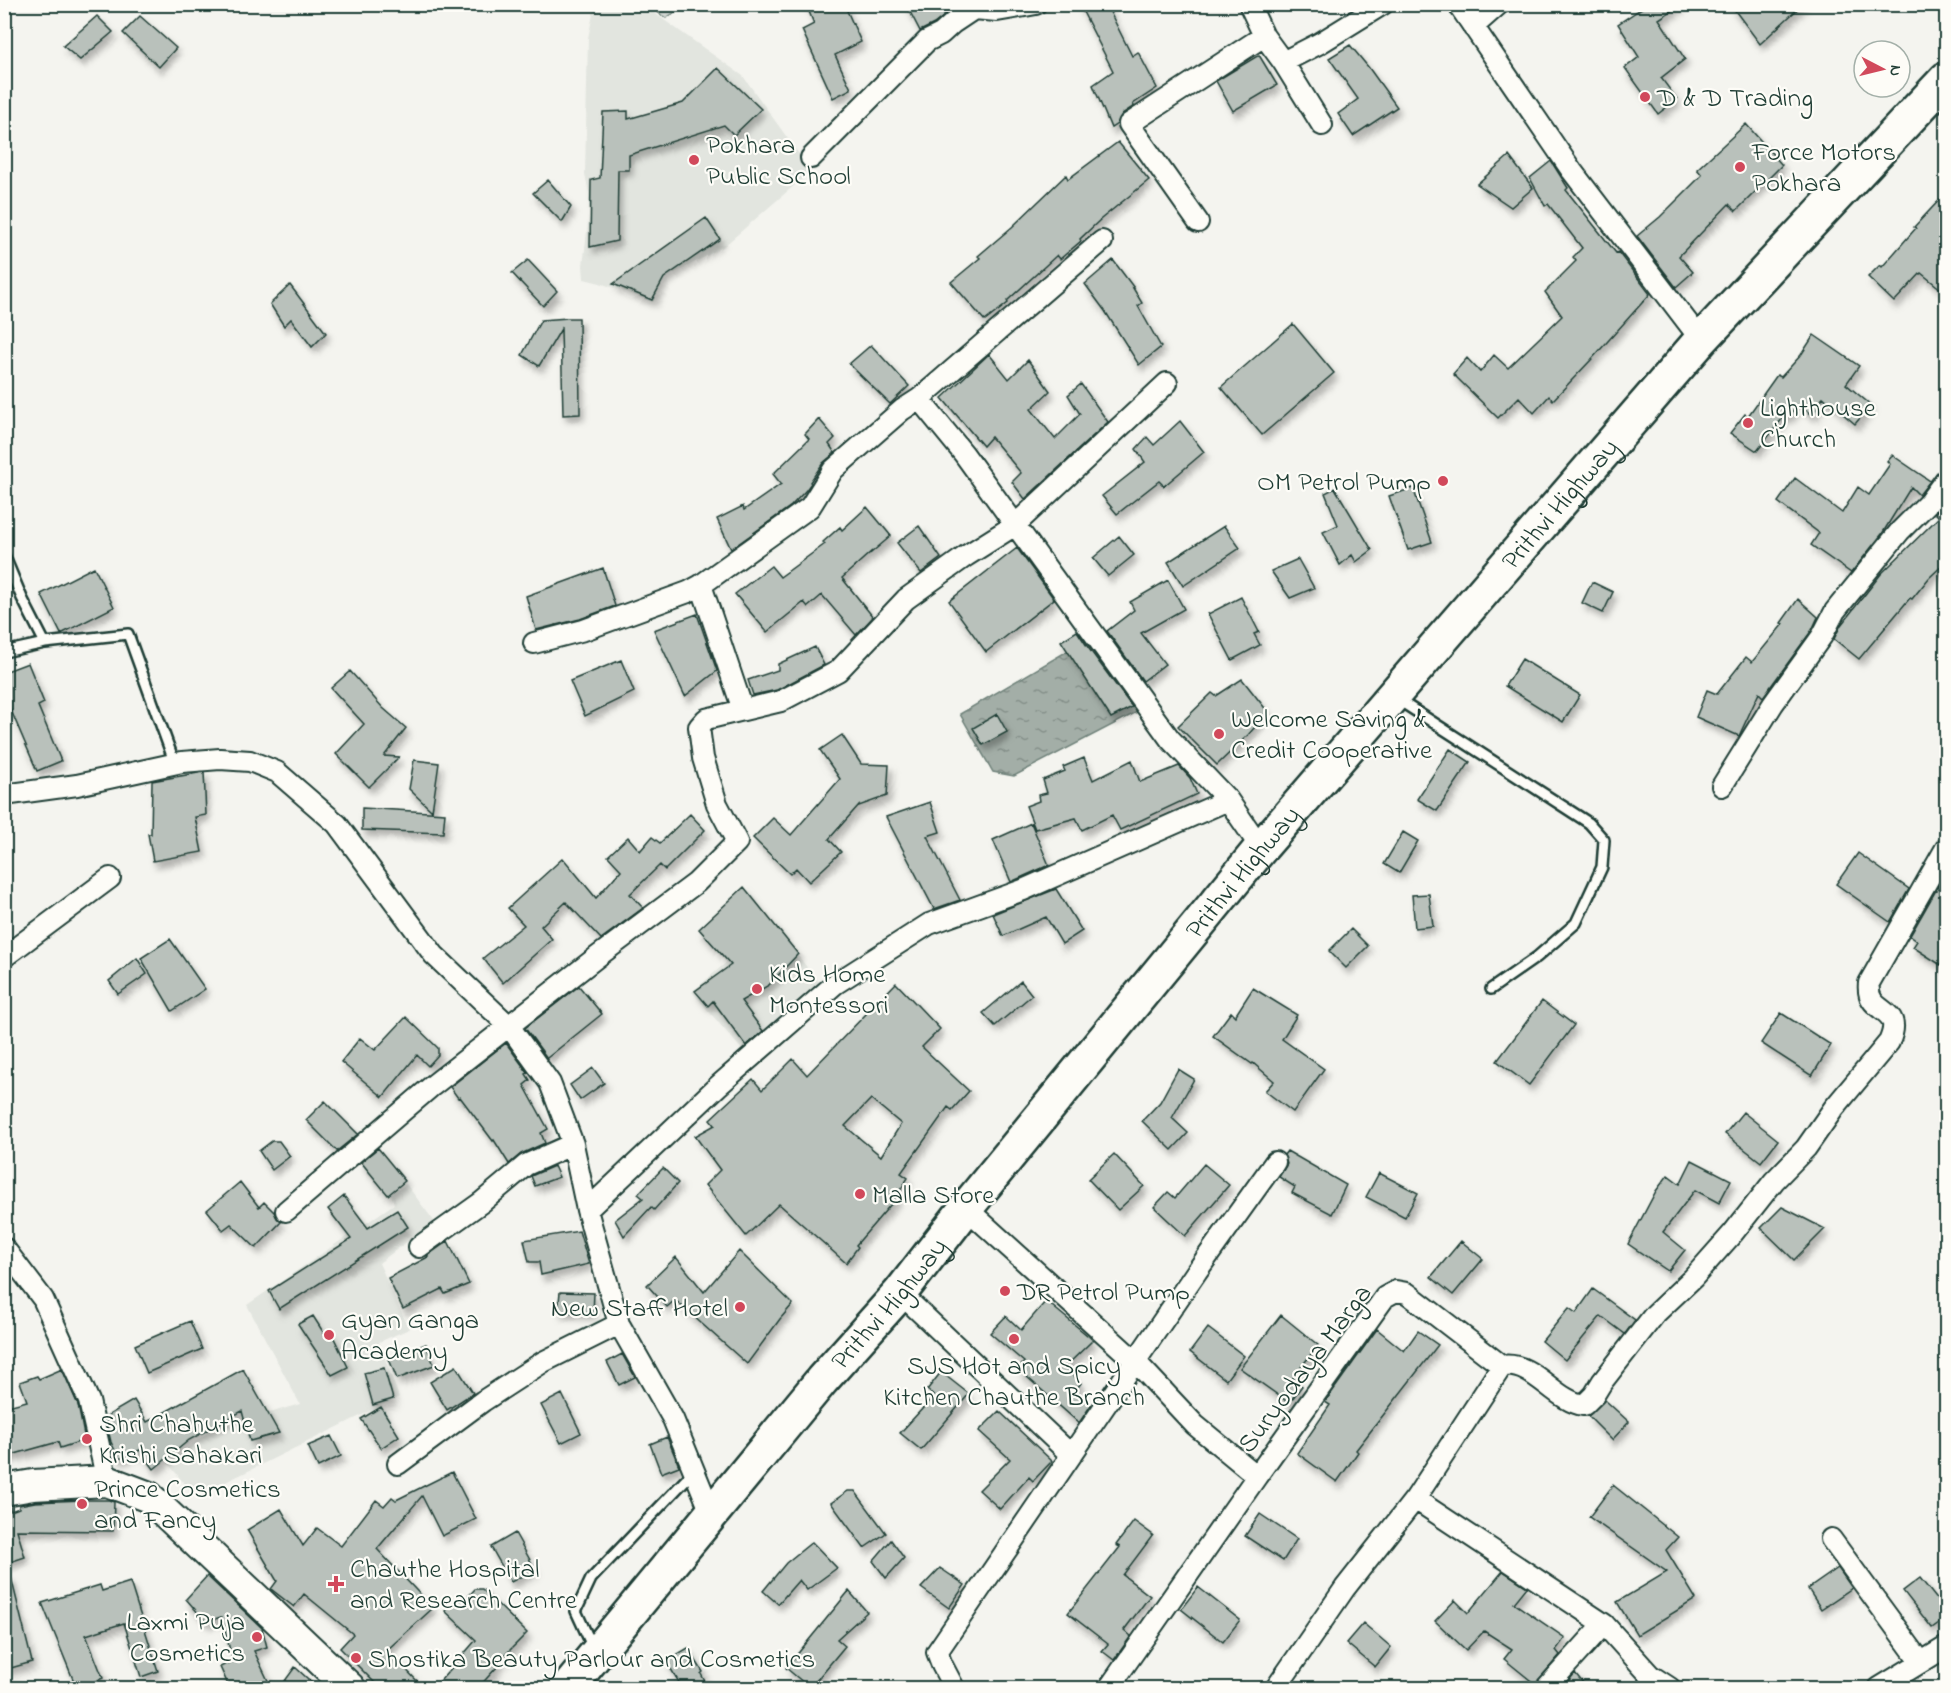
<svg xmlns="http://www.w3.org/2000/svg" width="1951" height="1693" font-family="'Indie Flower',sans-serif">
	<style>
		.built { fill: #e2e5df }
		.park { fill: url(#park-crowns); stroke: #788a82; stroke-width: 1.5 }
		.water { fill: url(#water-ripples); stroke: #6e8179; stroke-width: 1.5 }
		.building { fill: #b9c1bb; stroke: #1f3d34; stroke-width: 1.5; fill-rule: evenodd; filter: url(#shadow) }
		.lines { fill: none; stroke-linecap: round; stroke-linejoin: round }
		.service-casing { stroke: #1f3d34; stroke-width: 14 }
		.minor-casing { stroke: #1f3d34; stroke-width: 24 }
		.primary-casing { stroke: #1f3d34; stroke-width: 34 }
		.trunk-casing { stroke: #1f3d34; stroke-width: 38 }
		.service { stroke: #fdfcf7; stroke-width: 9 }
		.minor { stroke: #fdfcf7; stroke-width: 20 }
		.primary { stroke: #fdfcf7; stroke-width: 30 }
		.trunk { stroke: #fdfcf7; stroke-width: 33 }
		.poi-dot { fill: #d1495b; stroke: #fdfcf7; stroke-width: 2 }
		.labels { text-anchor: middle; stroke-width: 4.5; stroke-linejoin: round; paint-order: stroke }
		.poi-label { font-size: 27px; fill: #1f3d34; stroke: #fdfcf7; text-anchor: start }
		.street-label { font-size: 27px; fill: #1f3d34; stroke: #fdfcf7 }
	</style>
	<defs>
		<pattern id="park-crowns" width="20" height="18" patternUnits="userSpaceOnUse" patternTransform="scale(1.5)"><rect width="20" height="18" fill="#d1d6d1"/><path d="M2 6a3 3 0 1 1 6 0M12 15a3 3 0 1 1 6 0" fill="none" stroke="#b3b9b4"/></pattern>
		<pattern id="water-ripples" width="26" height="14" patternUnits="userSpaceOnUse" patternTransform="scale(1.5)"><rect width="26" height="14" fill="#a3aea7"/><path d="M2 4q2-2 4 0t4 0M15 11q2-2 4 0t4 0" fill="none" stroke="#848f89"/></pattern>
		<filter id="shadow"><feDropShadow dx="3.5" dy="6" stdDeviation="3" flood-color="#0004"/></filter>
	</defs>
	<rect width="100%" height="100%" fill="#f4f4ef"/>
	<filter id="ink" filterUnits="userSpaceOnUse"><feTurbulence type="fractalNoise" baseFrequency=".0167" numOctaves="2"/><feDisplacementMap in="SourceGraphic" scale="12" xChannelSelector="R" yChannelSelector="G"/><feConvolveMatrix kernelMatrix="1 2 1 2 8 2 1 2 1" color-interpolation-filters="sRGB"/></filter>
	<g filter="url(#ink)">
		<!-- built -->
		<path class="built" d="M595,5H643L743,76L811,171L723,247L664,279L653,302L600,283L584,279L583,265L589,216V193L585,174L588,38Z
			M772,923L822,986L744,1052L692,992Z
			M406,1184L434,1221L379,1263L409,1329L379,1342L399,1397L195,1497L168,1463L211,1430L300,1404L247,1305L394,1204L391,1194Z"/>
		<!-- park -->
		<path class="park" d="M647,5H687L666,18Z"/>
		<!-- water -->
		<path class="water" d="M1093,636L1141,710L1014,776L993,772L960,714Z"/>
		<!-- building -->
		<path class="building" d="M806,4H844L861,42L835,55L851,89L833,98L802,30L814,24Z
			M906,4H959L934,24L920,31Z
			M1079,4H1106L1132,56L1138,52L1157,88L1133,104L1134,106L1122,114L1117,124L1111,128L1093,85L1113,71Z
			M1648,4H1682L1659,19L1685,59L1661,78L1677,99L1658,114L1625,68L1639,57L1618,24Z
			M1730,4H1803L1760,44Z
			M97,16L113,32L80,60L63,46Z
			M140,16L176,48L159,67L123,33Z
			M1350,45L1369,68L1397,107L1353,136L1338,114L1358,99L1329,58Z
			M1259,55L1277,85L1233,111L1216,81Z
			M718,68L761,109L734,135L724,125L629,155V170H618L617,241L590,247L591,180L600,178L603,112L628,111V119L683,103Z
			M1746,124L1782,165L1736,211L1729,204L1679,256L1693,272L1676,287L1637,236L1660,217L1702,175L1697,169Z
			M1118,142L1149,180L1101,219L1080,239L1081,241L1060,259L1057,255L1007,301L1008,303L985,321L951,282L980,258L978,256L1012,227L1066,175L1068,179Z
			M1509,156L1533,188L1511,207L1477,184Z
			M1551,161L1568,188L1566,190L1616,253L1618,252L1650,294L1591,360L1553,400L1549,396L1534,413L1519,397L1498,418L1453,374L1467,358L1480,372L1494,355L1508,368L1562,316L1545,292L1576,261L1573,257L1582,248L1548,204L1545,206L1530,178Z
			M548,180L571,207L562,222L533,193Z
			M1947,192V294L1921,273L1894,302L1868,277L1880,265L1882,267L1916,228L1914,227Z
			M706,218L720,239L664,278L652,300L613,284Z
			M528,260L557,291L543,306L512,273Z
			M1113,260L1134,288H1133L1142,303L1138,306L1161,347L1139,365L1105,311L1085,284Z
			M290,285L326,333L312,347L291,319L284,326L270,304Z
			M568,318H579L580,414L563,415L561,329L539,366L522,355L541,320Z
			M1293,324L1334,373L1262,435L1221,387Z
			M1814,335L1859,366L1846,384L1871,405L1855,424L1823,397L1813,415L1797,405L1790,416L1786,414L1757,451L1730,433L1745,414L1748,416L1777,375L1781,377L1801,355Z
			M871,345L909,386L890,404L849,364Z
			M989,354L1009,379L1028,360L1050,391L1031,409L1055,439L1080,414L1068,395L1081,384L1108,422L1025,499L1012,482L1021,473L991,437L983,446L942,398Z
			M819,419L835,438L829,444L835,453L823,463L810,482L811,483L806,490L791,506L731,549L717,519L743,506L744,510L781,484L773,474L809,439L805,434Z
			M1180,421L1204,452L1164,486L1159,481L1117,514L1102,496L1145,462L1136,449L1147,437L1154,445Z
			M1892,455L1930,481L1919,495L1911,487L1882,534L1851,573L1811,545L1819,533L1778,502L1795,478L1842,513L1858,487L1869,495L1890,464L1887,461Z
			M1335,488L1372,550L1356,562L1352,555L1340,565L1323,532L1338,525L1325,493Z
			M1413,488L1432,542L1408,550L1389,496Z
			M1947,499V561L1929,578L1912,599L1910,598L1859,659L1834,639L1841,625L1881,574L1939,517L1935,513Z
			M867,507L891,536L871,553V552L842,578L873,617L856,635L822,595L808,607L804,602L767,632L735,594L771,566L780,577L825,544L823,542L840,527L842,530Z
			M919,526L941,558L921,573L897,543Z
			M1224,526L1240,548L1183,586L1168,562Z
			M1119,536L1134,555L1108,576L1093,558Z
			M1017,548L1054,599L986,652L949,601Z
			M1298,559L1314,588L1290,598L1271,571Z
			M94,567L114,607L61,634L41,594Z
			M603,568L615,606L580,619L536,630L526,596Z
			M1168,580L1184,609L1141,633L1165,664L1143,681L1107,631L1134,610L1130,602Z
			M1592,582L1613,592L1603,613L1582,603Z
			M1241,597L1259,632L1254,634L1260,645L1232,660L1208,614Z
			M1798,599L1818,617L1812,630L1763,697L1759,693L1739,736L1696,717L1707,690L1717,694L1746,657L1752,662L1783,624L1781,623Z
			M697,614L717,671L685,696L654,630Z
			M1077,631L1087,646L1132,707L1111,718L1061,641Z
			M815,647L824,665L777,690L753,695L748,680L778,670V664Z
			M1522,659L1580,695L1563,722L1505,686Z
			M621,660L634,692L585,716L570,681Z
			M28,663L44,703L38,706L61,761L37,771L4,694V672Z
			M350,671L383,708L406,728L384,756L399,757L369,787L336,754L364,724L331,688Z
			M1242,679L1268,712L1248,735L1217,765L1178,726L1212,693L1216,696Z
			M997,714L1007,732L983,745L973,728Z
			M842,735L861,764L889,765L887,796L859,806V805L829,839L841,852L809,882L796,868L790,874L753,838L773,818L791,835L840,779L820,750Z
			M1450,749L1470,762L1437,811L1417,799Z
			M1084,758L1093,780L1132,760L1140,782L1179,766L1190,778L1197,794L1120,830L1112,815L1082,830L1076,818L1035,829L1026,806L1039,801L1038,795L1047,793L1043,780L1065,771L1063,767Z
			M414,760L439,763L432,811L409,789Z
			M204,772L206,815L195,817L202,852L153,861L148,834H151L152,781Z
			M930,802L940,832L927,836L960,900L934,909L886,817Z
			M362,808L445,813L443,833L362,830Z
			M690,814L705,830L665,870L660,865L630,894L643,908L601,939L566,902L541,926L552,939L503,983L483,958L524,925L508,908L563,858L596,898L621,870L608,856L628,837L640,851L652,837L660,843Z
			M1031,823L1049,865L1011,882L993,840Z
			M1403,832L1418,841L1399,873L1384,864Z
			M1858,853L1909,889L1890,922L1836,884Z
			M1947,871V969L1913,947L1917,941L1910,936Z
			M744,887L798,954L769,985L741,1001L763,1031L746,1046L713,1001L708,1006L695,991L731,965L699,929Z
			M1056,889L1082,931L1062,944L1046,917L1003,936L993,914Z
			M1429,894L1433,926L1415,928L1412,895Z
			M1351,929L1368,946L1346,968L1329,951Z
			M170,939L205,989L172,1011L141,958Z
			M137,958L147,974L118,994L109,981Z
			M1021,981L1032,995L995,1026L983,1013Z
			M896,983L940,1029L922,1047L969,1091L952,1110L948,1107L901,1173L908,1178L892,1203L856,1245L858,1247L846,1263L779,1204L746,1236L705,1185L720,1170L695,1136L715,1125L710,1119L753,1079L762,1090L793,1059L807,1075ZM871,1099L901,1124L881,1156L845,1126Z
			M579,986L602,1014L547,1058L525,1028Z
			M1253,988L1297,1015L1282,1039L1324,1069L1293,1112L1265,1091L1274,1081L1253,1063L1252,1064L1213,1036L1231,1012L1235,1016Z
			M1542,1001L1574,1025L1529,1085L1497,1061Z
			M1781,1013L1831,1045L1812,1076L1761,1043Z
			M406,1017L438,1048V1055L428,1066L417,1055L383,1097L341,1062L360,1038L375,1050Z
			M506,1043L528,1073L526,1074L530,1080L524,1085L548,1129L541,1133L545,1143L521,1154L509,1164L494,1140L493,1141L460,1097L458,1098L450,1087Z
			M593,1068L604,1083L580,1100L570,1085Z
			M1178,1069L1194,1079L1172,1118L1188,1133L1172,1150L1142,1121L1160,1102Z
			M325,1101L358,1134L337,1151L306,1120Z
			M1743,1112L1778,1140L1761,1162L1725,1134Z
			M272,1141H279L290,1156L272,1170L259,1151Z
			M378,1148L405,1181L388,1195L361,1162Z
			M1287,1151L1346,1185L1332,1214L1292,1193L1295,1187L1279,1177L1287,1164L1284,1155Z
			M1114,1154L1144,1186L1118,1210L1088,1179Z
			M1692,1160L1731,1180L1719,1203L1695,1190L1663,1232L1685,1250L1668,1271L1628,1244L1656,1191L1668,1175L1680,1184Z
			M1204,1164L1229,1185L1185,1236L1154,1207L1168,1192L1175,1198Z
			M554,1166L559,1177L535,1186L531,1176Z
			M663,1168L678,1183L654,1210L651,1207L624,1236L615,1220L643,1198L638,1194Z
			M1379,1173L1418,1193L1405,1217L1366,1197Z
			M240,1182L259,1207L264,1202L274,1212L277,1218L281,1222L256,1248L231,1224L223,1230L207,1210Z
			M344,1196L368,1228L397,1210L408,1227L279,1309L269,1291L351,1239L328,1209Z
			M1782,1207L1825,1229L1794,1260L1761,1228Z
			M579,1231L589,1264L541,1275L539,1262H529L524,1240Z
			M448,1241L469,1284L445,1294L442,1289L403,1309L388,1278L428,1257L427,1256Z
			M1461,1241L1483,1259L1453,1295L1431,1277Z
			M739,1251L793,1304L780,1319L747,1364L675,1300L667,1307L647,1285L676,1257L704,1292Z
			M1593,1289L1635,1320L1625,1334L1601,1316L1565,1360L1542,1341L1569,1308L1576,1313Z
			M560,1292L594,1293L593,1313L558,1312Z
			M1046,1301L1093,1340L1065,1367L1081,1383L1075,1391L1091,1405L1079,1423L1018,1369L1024,1362L990,1333L1006,1316L1021,1330Z
			M1281,1315L1318,1345L1292,1379L1302,1386L1289,1403L1240,1368Z
			M313,1316L325,1335L331,1332L348,1367L332,1375L298,1324Z
			M190,1321L202,1349L147,1373L135,1345Z
			M1208,1328L1244,1356L1226,1380L1190,1352Z
			M1377,1329L1404,1351L1418,1331L1438,1345L1356,1450L1358,1452L1337,1482L1297,1453L1330,1405L1325,1402Z
			M426,1344L434,1365L397,1379L389,1359Z
			M622,1354L635,1377L619,1385L607,1362Z
			M456,1366L473,1393L447,1410L430,1382Z
			M384,1368L393,1399L373,1405L364,1373Z
			M62,1369L78,1405L85,1440L60,1448L58,1442L4,1457V1407L27,1401L20,1382L37,1376L39,1379Z
			M243,1369L279,1433L250,1441L242,1411L189,1440L154,1469L140,1450L119,1459L111,1442L105,1417L134,1400L147,1422Z
			M941,1372L969,1394L921,1450L900,1433L934,1396L927,1390Z
			M562,1394L581,1433L561,1443L541,1405Z
			M1605,1400L1629,1422L1612,1440L1588,1416Z
			M381,1407L399,1436L381,1448L361,1419Z
			M999,1411L1052,1461L1033,1481L1029,1477L1000,1509L979,1490L1010,1459L979,1431Z
			M331,1436L341,1456L318,1467L308,1446Z
			M667,1437L679,1466L661,1473L650,1444Z
			M452,1472L476,1519L442,1536L422,1496L377,1549L433,1608L387,1650L425,1689H381L340,1648L353,1634L304,1594L294,1607L271,1589L277,1581L247,1530L281,1509L303,1546L317,1528L341,1546L376,1500L384,1506L392,1497L396,1500Z
			M1613,1485L1678,1537L1666,1550L1696,1599L1637,1635L1617,1602L1667,1572L1589,1517Z
			M848,1491H855L886,1533L864,1548L831,1503Z
			M83,1500H109L114,1502L113,1531L17,1530L25,1557L4,1564V1507H10L11,1511L19,1508V1505L35,1502Z
			M1260,1514L1297,1539L1283,1561L1245,1536Z
			M1134,1521L1153,1535L1123,1575L1150,1596L1124,1630L1131,1636L1114,1660L1102,1651L1108,1644L1068,1613L1120,1547L1116,1545Z
			M515,1533L535,1569L511,1582L491,1547Z
			M891,1540L904,1558L886,1578L873,1561Z
			M812,1542L837,1568L807,1590L799,1580L778,1604L763,1591L786,1563Z
			M940,1568L965,1585L949,1608L921,1588Z
			M1838,1568L1852,1588L1821,1609L1808,1589Z
			M1503,1571L1527,1587L1514,1603L1565,1638L1556,1650L1560,1655L1535,1684L1504,1659L1512,1649L1484,1631L1466,1650L1435,1621L1455,1600L1468,1613Z
			M207,1576L262,1628L267,1647L254,1651L272,1689H230L220,1667L233,1661L221,1617L206,1622L186,1599Z
			M11,1577L32,1662L4,1670V1578Z
			M1920,1578L1947,1612V1617L1932,1628L1903,1591Z
			M130,1582L158,1671L141,1677L124,1623L86,1635L103,1678L77,1689L42,1603L100,1585L102,1591Z
			M1198,1587L1240,1620L1223,1642L1181,1609Z
			M475,1589H482L527,1633L495,1665L497,1667L477,1689H433L476,1640L445,1611L459,1596L464,1601Z
			M849,1591L867,1612L837,1639L845,1646L810,1688L786,1668Z
			M1363,1623L1391,1647L1375,1667L1346,1643Z
			M688,1648L703,1672L701,1674L709,1689H683L666,1661Z
			M295,1667L319,1689H279Z
			M1575,1673L1588,1689H1562Z"/>
		<g class="lines">
			<defs>
				<path id="service" d="M4,555L22,598L45,643
					M4,652L45,643L128,634L175,764
					M1397,699L1589,823L1604,840L1602,867L1576,923L1537,957L1491,989
					M593,1648L576,1611L591,1579L694,1471"/>
				<path id="minor" d="M1249,4L1264,36L1283,62L1320,43L1383,4
					M1458,4L1572,171L1701,340
					M1473,27L1499,4
					M1283,62L1322,125
					M811,158L927,41L941,34L953,23L974,9L997,11L1036,4
					M1198,222L1129,124L1264,36
					M919,399L964,454L1170,739L1228,800L1261,848
					M701,585L743,710
					M534,643L584,630L688,592L701,585L810,507L833,470L902,410L919,399L1102,241
					M1722,786L1773,704L1822,636L1835,611L1900,531L1929,502L1946,479
					M4,795L77,785L182,762L220,759L250,761L277,772L337,824L434,955L509,1026L550,1083L573,1144L587,1210L619,1324L673,1419L712,1515
					M4,957L110,878
					M966,1208L1136,1362L1195,1425L1257,1476L1385,1297L1396,1291L1407,1293L1502,1366L1415,1499L1604,1624L1650,1675L1670,1688
					M587,1210L718,1086L835,984L929,924L1023,890L1228,800
					M286,1211L432,1086L597,957L696,883L737,842L717,804L703,758L699,727L706,719L781,701L838,671L906,599L966,556L1015,525L1167,383
					M419,1247L482,1202L526,1165L573,1144
					M4,1248L43,1299L89,1401L107,1481
					M900,1293L1071,1455
					M1502,1366C1534,1361 1554,1401 1584,1405L1594,1395L1602,1382L1655,1314L1693,1278L1733,1233L1774,1181L1806,1148L1834,1108L1889,1042C1906,1004 1865,1017 1869,983L1946,848
					M398,1464L483,1401L543,1362L619,1324
					M1831,1539L1921,1662
					M954,1688L942,1665L937,1652L1197,1271L1275,1162
					M1109,1688L1257,1476
					M1276,1688L1345,1588L1415,1499
					M1546,1688L1604,1624
					M1879,1688L1946,1647"/>
				<path id="primary" d="M4,1490L33,1485L107,1481L149,1497L350,1688"/>
				<g id="trunk">
					<path id="s1" d="M568,1688L822,1380L900,1293L966,1208L1261,848L1701,340L1946,79"/>
				</g>
			</defs>
			<!-- service casing -->
			<use href="#service" class="service-casing"/>
			<!-- minor casing -->
			<use href="#minor" class="minor-casing"/>
			<!-- primary casing -->
			<use href="#primary" class="primary-casing"/>
			<!-- trunk casing -->
			<use href="#trunk" class="trunk-casing"/>
			<!-- service -->
			<use href="#service" class="service"/>
			<!-- minor -->
			<use href="#minor" class="minor"/>
			<!-- primary -->
			<use href="#primary" class="primary"/>
			<!-- trunk -->
			<use href="#trunk" class="trunk"/>
		</g>
	</g>
	<!-- markers -->
	<g class="poi-dot">
		<circle cx="1645" cy="97" r="6"/>
		<circle cx="694" cy="160" r="6"/>
		<circle cx="1740" cy="167" r="6"/>
		<circle cx="1748" cy="423" r="6"/>
		<circle cx="1443" cy="481" r="6"/>
		<circle cx="1219" cy="734" r="6"/>
		<circle cx="757" cy="989" r="6"/>
		<circle cx="860" cy="1194" r="6"/>
		<circle cx="1005" cy="1291" r="6"/>
		<circle cx="740" cy="1307" r="6"/>
		<circle cx="329" cy="1335" r="6"/>
		<circle cx="1014" cy="1339" r="6"/>
		<circle cx="87" cy="1439" r="6"/>
		<circle cx="82" cy="1504" r="6"/>
		<path d="M333 1575h6v6h6v6h-6v6h-6v-6h-6v-6h6z"/>
		<circle cx="257" cy="1637" r="6"/>
		<circle cx="356" cy="1658" r="6"/>
	</g>
	<g class="labels">
		<!-- poi labels -->
		<g class="poi-label">
			<text x="1657" y="106">D &amp; D Trading</text>
			<text x="706" y="153">Pokhara<tspan x="706" dy="31">Public School</tspan></text>
			<text x="1752" y="160">Force Motors<tspan x="1752" dy="31">Pokhara</tspan></text>
			<text x="1760" y="416">Lighthouse<tspan x="1760" dy="31">Church</tspan></text>
			<text x="1431" y="490" text-anchor="end">OM Petrol Pump</text>
			<text x="1231" y="727">Welcome Saving &amp;<tspan x="1231" dy="31">Credit Cooperative</tspan></text>
			<text x="769" y="982">Kids Home<tspan x="769" dy="31">Montessori</tspan></text>
			<text x="872" y="1203">Malla Store</text>
			<text x="1017" y="1300">DR Petrol Pump</text>
			<text x="728" y="1316" text-anchor="end">New Staff Hotel</text>
			<text x="341" y="1328">Gyan Ganga<tspan x="341" dy="31">Academy</tspan></text>
			<text x="1014" y="1374" text-anchor="middle">SJS Hot and Spicy<tspan x="1014" dy="31">Kitchen Chauthe Branch</tspan></text>
			<text x="99" y="1432">Shri Chahuthe<tspan x="99" dy="31">Krishi Sahakari</tspan></text>
			<text x="94" y="1497">Prince Cosmetics<tspan x="94" dy="31">and Fancy</tspan></text>
			<text x="350" y="1577">Chauthe Hospital<tspan x="350" dy="31">and Research Centre</tspan></text>
			<text x="245" y="1630" text-anchor="end">Laxmi Puja<tspan x="245" dy="31">Cosmetics</tspan></text>
			<text x="368" y="1667">Shostika Beauty Parlour and Cosmetics</text>
		</g>
		<!-- street labels -->
		<g class="street-label">
			<text dy="9" stroke="none"><textPath href="#s1" startOffset="1545">Prithvi Highway</textPath></text>
			<text dy="9" stroke="none"><textPath href="#s1" startOffset="1059">Prithvi Highway</textPath></text>
			<text dy="9" stroke="none"><textPath href="#s1" startOffset="501">Prithvi Highway</textPath></text>
			<text transform="translate(1304 1368) rotate(-53)" y="9">Suryodaya Marga</text>
		</g>
	</g>
	<!-- margin -->
	<rect width="1951" height="1693" fill="none" stroke="#fdfcf7" stroke-width="24"/>
	<rect x="12" y="12" width="1927" height="1669" fill="none" stroke="#1f3d34" stroke-width="2" filter="url(#ink)"/>
	<!-- north arrow -->
	<g transform="translate(1882 69) rotate(97)"><circle r="28" fill="#fdfcf7" stroke="#a4b0a9" stroke-width="1.5"/>
	<path d="M0-4.5L10 22L0 15L-10 22Z" fill="#d1495b"/>
	<text y="-9" font-size="16" font-weight="bold" text-anchor="middle" fill="#1f3d34">N</text>
	</g>
</svg>
